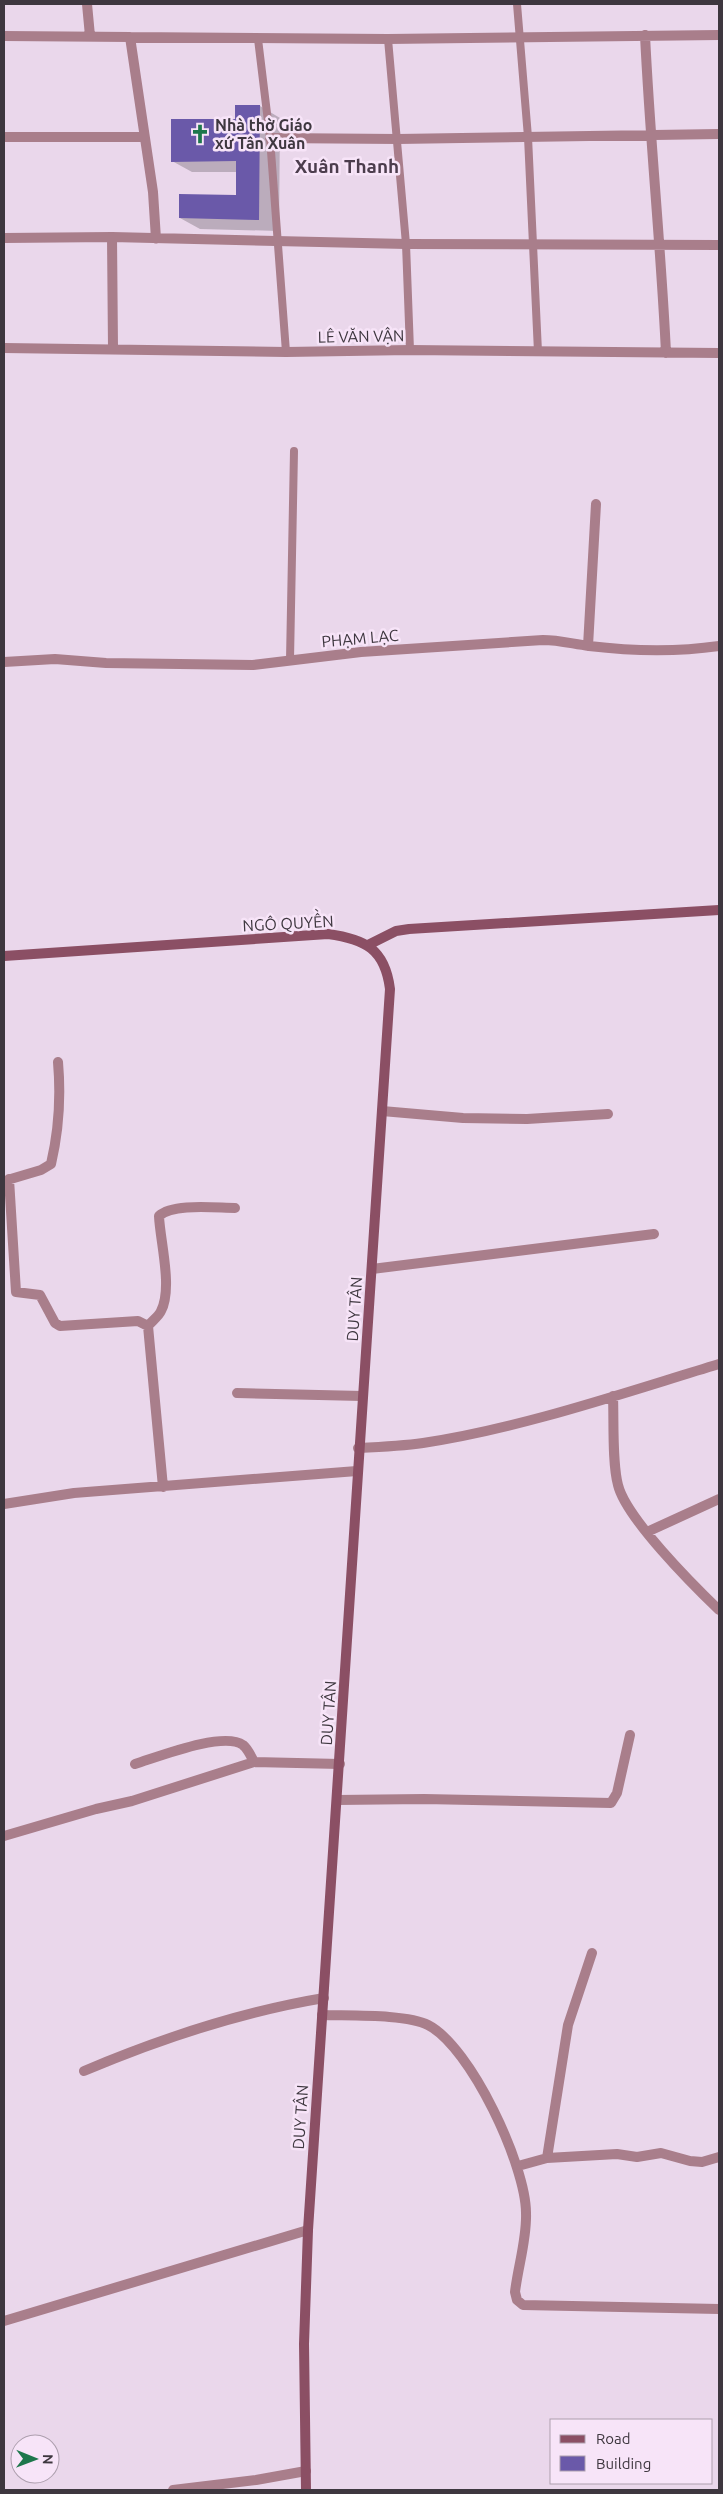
<svg xmlns="http://www.w3.org/2000/svg" width="723" height="2494" font-family="Ubuntu,sans-serif">
	<style>
		.shadow { fill: #0003 }
		.building { fill: #6a59a9 }
		.lines { fill: none; stroke-linecap: round; stroke-linejoin: round }
		.lane { stroke: #a97e8b; stroke-width: 8 }
		.street { stroke: #a97e8b; stroke-width: 10 }
		.secondary { stroke: #8b4f64; stroke-width: 10 }
		.labels { text-anchor: middle; stroke-width: 5; stroke-linejoin: round; paint-order: stroke }
		.poi-label { font-size: 16px; font-weight: bold; fill: #3e373f; stroke: #f7e4f8; text-anchor: start }
		.street-label { font-size: 16px; fill: #3e373f; stroke: #f7e4f8 }
		.quarter-label { font-size: 19px; font-weight: bold; fill: #4c3d4d; stroke: #f7e4f8 }
	</style>
	<rect width="100%" height="100%" fill="#ead7eb"/>
	<!-- shadow -->
	<path class="shadow" d="M260,106L280,118L279,231L200,229L180,218L237,196V172H192L172,161Z"/>
	<!-- building -->
	<path class="building" d="M235,105H260L259,220L179,218V194L236,195V161L171,162V119H235Z"/>
	<g class="lines">
		<!-- lane -->
		<path class="lane" d="M517,4L528,137L538,352
			M258,39L270,138L286,352
			M388,39L406,244L410,350
			M290,660L294,451"/>
		<!-- street -->
		<path class="street" d="M87,4L90,36
			M645,35C650,141 661,247 666,353
			M4,36L388,39L719,35
			M130,37L153,192L156,239
			M4,137H144
			M270,138L398,139L719,134
			M112,237L113,348
			M4,238L112,237L406,244L719,245
			M4,348L286,352L410,350L719,353
			M588,646L596,504
			M4,662L55,659L106,663L253,665L361,652L543,640C559,640 573,644 589,646C631,651 677,652 719,646
			M382,1111L463,1118L527,1119L608,1114
			M9,1179L16,1292L40,1295L55,1323L60,1326L138,1321L148,1326L163,1487
			M4,1181L41,1170L51,1164C59,1130 61,1097 58,1062
			M372,1269L654,1234
			M148,1326C152,1321 159,1316 161,1311C173,1288 160,1241 159,1216C173,1203 216,1208 235,1208
			M237,1393L362,1396
			M613,1396C614,1421 612,1463 618,1485C626,1518 693,1585 719,1610
			M358,1448C380,1447 402,1446 423,1443C522,1428 623,1393 719,1364
			M4,1504L74,1493L357,1471
			M647,1532L719,1499
			M135,1764C158,1757 223,1731 243,1745C248,1749 251,1756 254,1762
			M337,1800L424,1799L611,1803L617,1793L630,1735
			M4,1836L96,1809L132,1801L254,1762L340,1764
			M322,2015C349,2016 407,2014 428,2025C471,2047 526,2166 526,2213C527,2239 518,2266 515,2292L517,2300L523,2305L719,2309
			M84,2071C162,2038 240,2012 324,1998
			M547,2158L568,2025L592,1953
			M518,2166L547,2158L617,2154L637,2157L661,2153L690,2161L702,2162L719,2157
			M4,2321L308,2230
			M173,2490L256,2480L306,2471"/>
		<!-- secondary -->
		<path class="secondary" d="M368,945L396,931L409,929L719,910
			M4,956L328,934C365,939 385,949 390,989L308,2230L304,2344L306,2490"/>
	</g>
	<!-- icons -->
	<defs>
		<symbol id="church-bare" viewBox="-9 -9 18 18"><path d="M-1.2-6h2.4v3.5h3.3v2.4h-3.3V6h-2.4V-.1h-3.3v-2.4h3.3Z" fill="#1d774c" stroke="#f7e4f8" stroke-width="2.5" paint-order="stroke"/></symbol>
	</defs>
	<g fill-rule="evenodd">
		<use href="#church-bare" x="186" y="120" width="28" height="28"/>
	</g>
	<g class="labels">
		<!-- poi labels -->
		<g class="poi-label">
			<text x="215" y="131">Nhà thờ Giáo<tspan x="215" dy="18">xứ Tân Xuân</tspan></text>
		</g>
		<!-- street labels -->
		<g class="street-label">
			<text transform="translate(361 336) rotate(-1)" y="6">LÊ VĂN VẬN</text>
			<text transform="translate(360 638) rotate(-5)" y="6">PHẠM LẠC</text>
			<text transform="translate(288 923) rotate(-3)" y="6">NGÔ QUYỀN</text>
			<text transform="translate(354 1309) rotate(-86)" y="6">DUY TÂN</text>
			<text transform="translate(328 1713) rotate(-86)" y="6">DUY TÂN</text>
			<text transform="translate(300 2117) rotate(-86)" y="6">DUY TÂN</text>
		</g>
		<!-- quarter labels -->
		<g class="quarter-label">
			<text x="347" y="173">Xuân Thanh</text>
		</g>
	</g>
	<!-- border -->
	<rect width="723" height="2494" fill="none" stroke="#3e373f" stroke-width="10"/>
	<!-- legend -->
	<rect x="550" y="2419" width="162" height="65" fill="#f7e4f8" stroke="#ad9fae"/>
	<rect x="560" y="2435" width="25" height="8" fill="#8b4f64" stroke="#ad9fae"/>
	<text x="596" y="2444" font-size="15" fill="#3e373f">Road</text>
	<rect x="560" y="2456" width="25" height="15" fill="#6a59a9" stroke="#ad9fae"/>
	<text x="596" y="2469" font-size="15" fill="#3e373f">Building</text>
	<!-- north arrow -->
	<g transform="translate(35 2459) rotate(91)"><circle r="24" fill="#f7e4f8" stroke="#ad9fae"/>
	<path d="M0-4L9 19L0 12L-9 19Z" fill="#1d774c"/>
	<text y="-8" font-size="14" font-weight="bold" text-anchor="middle" fill="#3e373f">N</text>
	</g>
</svg>
